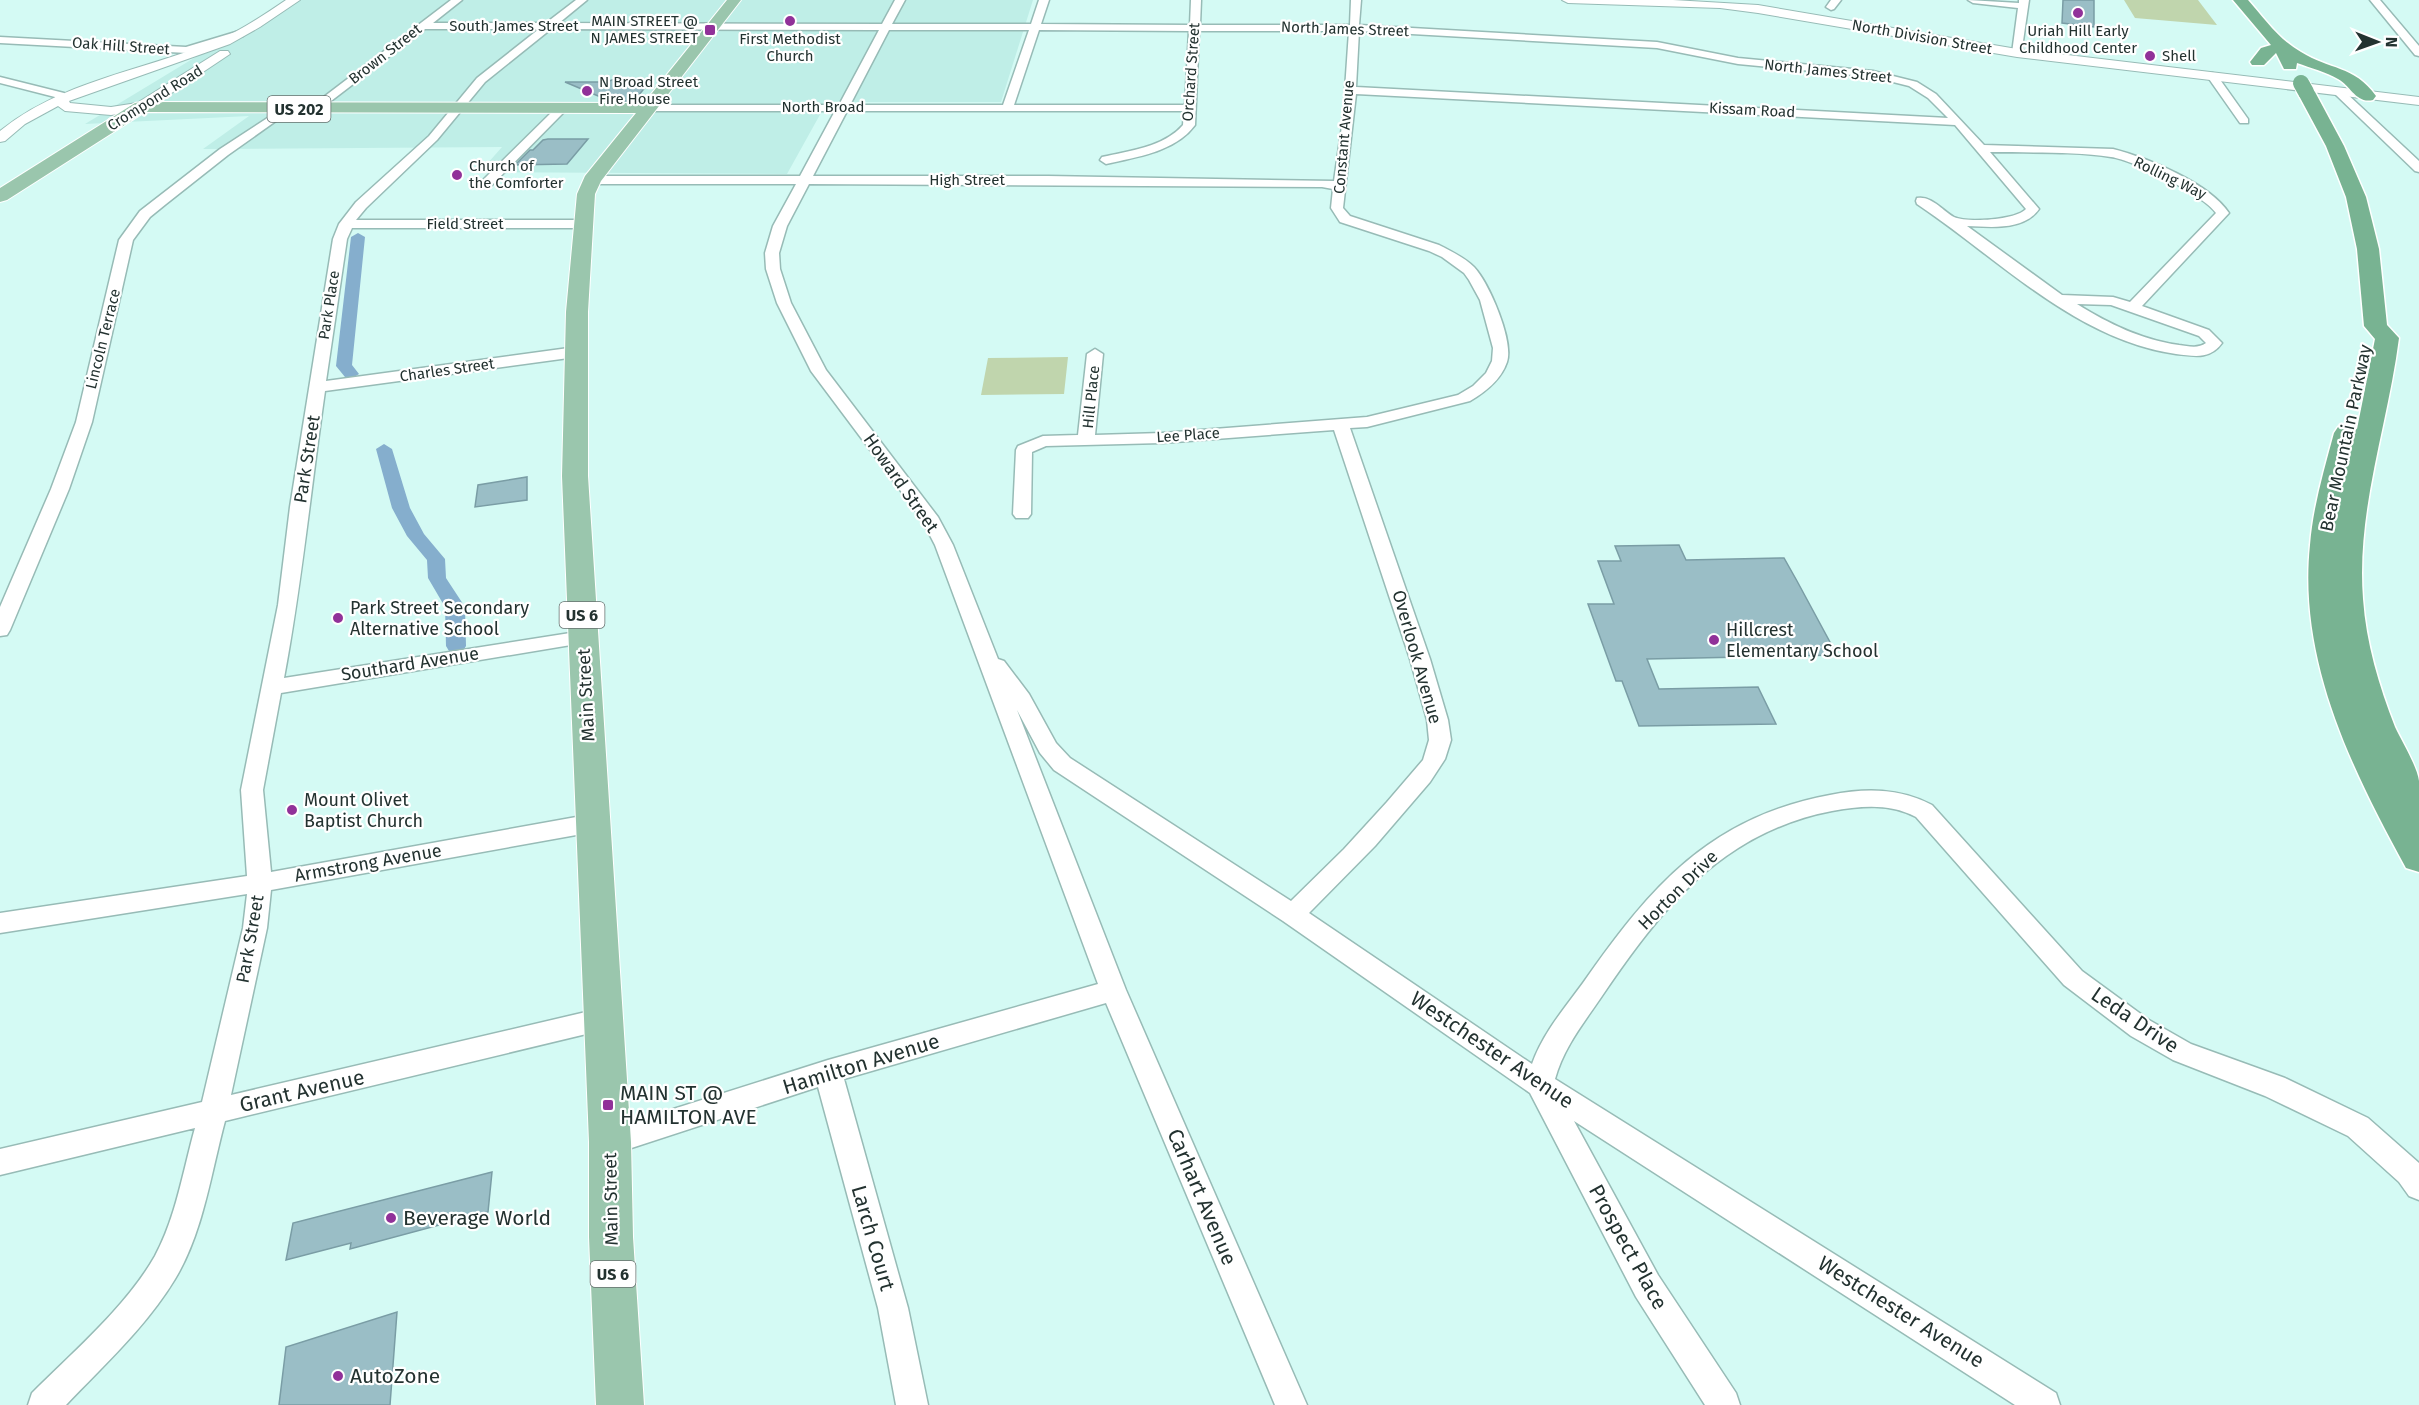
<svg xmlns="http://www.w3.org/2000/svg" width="2419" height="1405" font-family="'Fira Sans',sans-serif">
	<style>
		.built { fill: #bfeee7 }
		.green { fill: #c0d5ad }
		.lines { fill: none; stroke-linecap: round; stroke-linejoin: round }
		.canal { fill: #85aecd; fill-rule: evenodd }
		.building { fill: #9abec6; stroke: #7a9da5; stroke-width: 1.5 }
		.minor-casing { stroke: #97bbb6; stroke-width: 3 }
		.tertiary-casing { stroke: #97bbb6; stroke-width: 2 }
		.primary-casing { stroke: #fff; stroke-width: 2 }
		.trunk-casing { stroke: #fff; stroke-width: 3 }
		.minor { fill: #fff; fill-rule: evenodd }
		.tertiary { fill: #fff; fill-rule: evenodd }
		.primary { fill: #9ac6ad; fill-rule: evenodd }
		.trunk { fill: #78b392; fill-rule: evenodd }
		.trunk-bridge-casing { stroke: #fff; stroke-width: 18; stroke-linecap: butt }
		.trunk-bridge { stroke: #78b392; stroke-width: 16 }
		.poi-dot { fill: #913199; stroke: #fff; stroke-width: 2 }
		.labels { text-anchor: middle; stroke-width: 4.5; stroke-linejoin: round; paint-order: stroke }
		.far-poi-label { font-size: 15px; fill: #233230; stroke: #fff; text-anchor: start }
		.far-street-label { font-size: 15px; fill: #233230; stroke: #fff }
		.shield { fill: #fff; stroke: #65706e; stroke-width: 1.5 }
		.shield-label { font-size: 16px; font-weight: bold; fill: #233230 }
		.street-label { font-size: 18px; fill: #233230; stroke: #fff }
		.poi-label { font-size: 18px; fill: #233230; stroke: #fff; text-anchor: start }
		.near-street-label { font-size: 21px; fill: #233230; stroke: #fff }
		.near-poi-label { font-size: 21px; fill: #233230; stroke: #fff; text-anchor: start }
	</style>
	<rect width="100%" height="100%" fill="#d4faf4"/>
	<!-- built -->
	<path class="built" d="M290,0H1033L1001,102H827L787,174L480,172L502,147L203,149L249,116L85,124Z"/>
	<!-- green -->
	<path class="green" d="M2124,0H2198L2217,25L2135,18Z
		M1068,357L1064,394L981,395L988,358Z"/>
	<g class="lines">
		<!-- canal -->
		<path class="canal" d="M358,233L365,237L352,365L359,374L351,379L345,377L336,366L351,237Z
			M384,444L392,449L410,508L424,534L445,559L446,578L465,607L466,646L463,651L456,653L449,651L446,646L445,607L428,578L427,560L407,536L392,508L376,449Z"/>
	</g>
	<!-- building -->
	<path class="building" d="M2063,0H2094V27L2062,23Z
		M615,79L651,80L634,101H610L565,82H606Z
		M548,139H588L567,164L515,165L530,150H533L543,140Z
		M527,477V500L475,507L478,485Z
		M1679,545L1686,560L1784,558L1797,581L1837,655L1647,659L1659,689L1758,687L1776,724L1639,726L1622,681H1616L1588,604H1614L1598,561H1621L1615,546Z
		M492,1172L488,1212L350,1249L351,1243L286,1260L293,1223Z
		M397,1312L390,1405H279L286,1347Z"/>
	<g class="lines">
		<defs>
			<path id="minor" d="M451,0H462L433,23H546L576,0H587L559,23L882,24L895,0H905L892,24H1031L1039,0H1049L1041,24L1190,25L1191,0H1201L1200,25H1350L1351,0H1361L1359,25L1657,42L1738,58L1873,71L1917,82L1936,94L1984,145L2113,149C2148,158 2209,183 2229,213L2142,306L2209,330L2222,343C2210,360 2194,356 2176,354C2076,340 1998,258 1917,204L1916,201L1917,198C1931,195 1943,211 1954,217C1967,223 2016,220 2026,209L1955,125L1356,94L1343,208L1350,216L1439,245C1451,251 1465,258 1474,267C1489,283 1514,341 1507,362C1501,380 1485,392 1470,401L1367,427L1350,428L1430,659L1448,720L1451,740L1445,759L1430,782L1375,846L1309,913L1532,1064C1543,1033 1564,1009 1583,983C1650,887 1710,817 1830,795C1866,788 1899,788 1932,805L2082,971L2149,1020L2191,1044L2285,1078L2368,1118L2419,1163V1200L2409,1196L2399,1182L2348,1136L2265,1096L2173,1060L2131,1036L2064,985L1916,817C1889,803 1861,806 1832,811C1722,832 1661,909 1602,996C1583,1024 1564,1047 1555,1079L2056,1393L2060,1405H2015L1574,1121L1658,1275L1736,1393L1740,1405H1705L1636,1297L1530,1093L1283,921L1054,770L1040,753L1017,710L1126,990L1307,1405H1275L1106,1003L844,1079L908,1308L928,1405H896L878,1308L818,1087L610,1155L600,1151L596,1142L600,1133L610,1129L828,1060L1098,984L935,545L921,518L811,371L777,303L766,269L765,253L773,226L796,184H592L586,180L592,176H800L835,111H648L642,108L648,105H839L879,30L551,29L485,82L437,140L366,208L356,220H584L591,224L584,228H352L347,239L326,381L576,347L584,352L576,357L325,391C311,487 302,583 284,678L583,631L590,632L593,637L590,642L583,643L281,693L263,790L271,872L593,814L601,817L604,823L601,829L593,832L271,890L267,928L231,1095L603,1008L612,1011L616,1019L612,1027L603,1030L225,1121C211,1173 203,1233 175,1279C146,1327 104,1365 66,1405H28L32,1393C73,1352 126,1307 155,1256C176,1217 183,1171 195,1128L0,1175V1149L202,1102L243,928L247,894L0,933V913L247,876L241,790L278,605L290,507L333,239L339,224L356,202L429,136L477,78L539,29H425L318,111L314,112L308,109ZM889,30H1029L1003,105H850ZM1039,30L1189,31L1185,105H1014ZM1199,31H1349L1343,119L1334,181L1048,176H813L847,111H1184L1183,125C1164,147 1129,151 1102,157L1100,160L1106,164C1137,157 1175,152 1195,125ZM1359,31L1657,48L1738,64L1873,77L1909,86L1928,98L1948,118L1356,87ZM1990,152C2029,153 2073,151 2111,157C2133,160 2204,195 2216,213L2130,302L2113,297L2062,295L1967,226C1991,227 2024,231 2039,209ZM809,184L1322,187L1333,189L1331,208L1340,222L1429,251L1442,257L1464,273L1469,280L1480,300L1493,348L1492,361L1486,373L1473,386L1458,395L1367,417L1162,433L1095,435L1103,354L1095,349L1087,354L1078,435L1043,436L1018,446L1016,450L1013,514L1016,518H1028L1031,514L1032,452L1046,446L1162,443L1334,430L1410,659L1427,720L1429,740L1423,760L1387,802L1344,849L1291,901L1070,758L1056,743L1029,694L1004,661L998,659L953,545L938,517L826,370L791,303L780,269L779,253L787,226ZM2077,304L2111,305L2199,336L2206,343C2198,349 2188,346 2179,345C2142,340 2109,324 2077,304Z
				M1831,0H1841L1834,9L1831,10L1826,7Z
				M1968,0L2019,3V0H2029L2021,55L2012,53L2018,8L1973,3Z
				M2370,0H2380L2419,46V56L2415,55Z
				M239,31L243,32V36L187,53L0,43V37L186,47Z
				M2212,73L2216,74L2248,119V123H2240L2207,76Z
				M0,77L64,93L68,100L62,103L58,102L55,97L0,83Z
				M2340,90L2344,91L2419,161V172L2415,171L2336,95V91Z
				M286,106L292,109L290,111L228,155L166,204L150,217L133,240L92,422L69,489L10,630L7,635L0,636V607L51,489L76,422L119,240L140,211L220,149Z
				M561,106L565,107V111L490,187H482L480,184L482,181L557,107Z"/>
			<path id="tertiary" d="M286,0H300L260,27L230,44L69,101L70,103L111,107L137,103L220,51H228L230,54L146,110L111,115L65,111L58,106L25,124L5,141L0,142V131C60,82 140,71 211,43C238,33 262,16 286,0Z
				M1562,0H1673L1758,5L2017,49L2419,97V105L2017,57L1758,13L1720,8L1568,3Z"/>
			<path id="primary" d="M727,0H741L601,181L595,194L594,210L588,312V476L631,1142L633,1237L644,1405H596L589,1237V1142L562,476L566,312L577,194L585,176L636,113L145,112L7,200L0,202V188L135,103L141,102L644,103Z"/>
			<path id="trunk" d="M2233,0H2248C2264,18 2279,40 2301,52C2329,70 2354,65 2376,96L2373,100C2356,104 2351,86 2338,79C2326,72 2311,68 2297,63L2296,69H2284L2276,53L2264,65H2252L2250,62L2261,48L2271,45Z
				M2306,87L2312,88L2315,92L2344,146L2366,197L2379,249L2387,325L2399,338C2388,425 2356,510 2363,599C2366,643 2379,686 2395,727C2402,742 2417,766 2419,781C2419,810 2419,843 2419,872L2406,868C2352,769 2298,661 2310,545C2313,507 2324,470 2334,433L2338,427L2347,425L2357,429L2375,339L2364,326L2357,249L2346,197L2326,146L2297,92L2300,88Z"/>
		</defs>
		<!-- minor casing -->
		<use href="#minor" class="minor-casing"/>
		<!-- tertiary casing -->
		<use href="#tertiary" class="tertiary-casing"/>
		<!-- primary casing -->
		<use href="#primary" class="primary-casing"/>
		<!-- trunk casing -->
		<use href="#trunk" class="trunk-casing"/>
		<!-- minor -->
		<use href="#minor" class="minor"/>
		<!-- tertiary -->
		<use href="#tertiary" class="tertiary"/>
		<!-- primary -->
		<use href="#primary" class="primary"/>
		<!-- trunk -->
		<use href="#trunk" class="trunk"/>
		<defs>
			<path id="trunk-bridge" d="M2301,83L2306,92"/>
		</defs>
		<!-- trunk-bridge casing -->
		<use href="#trunk-bridge" class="trunk-bridge-casing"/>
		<!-- trunk-bridge -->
		<use href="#trunk-bridge" class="trunk-bridge"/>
	</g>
	<!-- markers -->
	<g class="poi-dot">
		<circle cx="2078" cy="13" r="6"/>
		<circle cx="790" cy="21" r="6"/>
		<rect x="704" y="24" width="12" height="12" rx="3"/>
		<circle cx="2150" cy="56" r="6"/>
		<circle cx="587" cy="91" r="6"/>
		<circle cx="457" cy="175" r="6"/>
		<circle cx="338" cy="618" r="6"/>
		<circle cx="1714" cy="640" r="6"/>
		<circle cx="292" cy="810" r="6"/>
		<rect x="602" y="1099" width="12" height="12" rx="3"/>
		<circle cx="391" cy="1218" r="6"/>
		<circle cx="338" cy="1376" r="6"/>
	</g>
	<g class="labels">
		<!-- far-poi labels -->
		<g class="far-poi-label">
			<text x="698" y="26" text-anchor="end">MAIN STREET @<tspan x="698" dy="17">N JAMES STREET</tspan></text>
			<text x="2078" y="36" text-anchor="middle">Uriah Hill Early<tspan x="2078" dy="17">Childhood Center</tspan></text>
			<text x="790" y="44" text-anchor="middle">First Methodist<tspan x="790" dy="17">Church</tspan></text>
			<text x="2162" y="61">Shell</text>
			<text x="599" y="87">N Broad Street<tspan x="599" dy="17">Fire House</tspan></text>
			<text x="469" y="171">Church of<tspan x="469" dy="17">the Comforter</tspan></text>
		</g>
		<!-- far-street labels -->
		<g class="far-street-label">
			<text x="514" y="31">South James Street</text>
			<text transform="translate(1345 29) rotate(2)" y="5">North James Street</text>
			<text transform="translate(1922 37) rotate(10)" y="5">North Division Street</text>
			<text transform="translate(121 46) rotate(4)" y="5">Oak Hill Street</text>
			<text transform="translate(385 54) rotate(-38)" y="5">Brown Street</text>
			<text transform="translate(1828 71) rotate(6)" y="5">North James Street</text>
			<text transform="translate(1191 72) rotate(-86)" y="5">Orchard Street</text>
			<text transform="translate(155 98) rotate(-32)" y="5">Crompond Road</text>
			<text x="823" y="112">North Broad</text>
			<text transform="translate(1752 110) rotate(3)" y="5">Kissam Road</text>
			<text transform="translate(1344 137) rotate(-85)" y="5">Constant Avenue</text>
			<text transform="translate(2170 178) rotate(26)" y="5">Rolling Way</text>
			<text x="967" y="185">High Street</text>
			<text x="465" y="229">Field Street</text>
			<text transform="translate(329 305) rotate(-81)" y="5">Park Place</text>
			<text transform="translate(103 339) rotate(-76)" y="5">Lincoln Terrace</text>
			<text transform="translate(447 370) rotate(-8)" y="5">Charles Street</text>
			<text transform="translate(1091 397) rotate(-84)" y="5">Hill Place</text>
			<text transform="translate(1188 435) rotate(-4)" y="5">Lee Place</text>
		</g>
		<!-- shield labels -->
		<g class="shield">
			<rect x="267.5" y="96" width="63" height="26" rx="4.5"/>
			<rect x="559.5" y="602" width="45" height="26" rx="4.5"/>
			<rect x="590.5" y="1261" width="45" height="26" rx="4.5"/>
		</g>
		<g class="shield-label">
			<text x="299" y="115">US 202</text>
			<text x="582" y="621">US 6</text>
			<text x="613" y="1280">US 6</text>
		</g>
		<!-- street labels -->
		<g class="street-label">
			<text transform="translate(2346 438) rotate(-78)" y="6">Bear Mountain Parkway</text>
			<text transform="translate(307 459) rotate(-81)" y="6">Park Street</text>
			<text transform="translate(901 483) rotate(55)" y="6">Howard Street</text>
			<text transform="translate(1417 657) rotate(74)" y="6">Overlook Avenue</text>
			<text transform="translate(410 664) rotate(-9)" y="6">Southard Avenue</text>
			<text transform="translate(586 695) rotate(-93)" y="6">Main Street</text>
			<text transform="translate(368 863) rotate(-10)" y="6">Armstrong Avenue</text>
			<text transform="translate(1678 890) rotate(-45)" y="6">Horton Drive</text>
			<text transform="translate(250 939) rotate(-80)" y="6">Park Street</text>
			<text transform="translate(611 1199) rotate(-91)" y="6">Main Street</text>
		</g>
		<!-- poi labels -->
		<g class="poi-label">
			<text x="350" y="614">Park Street Secondary<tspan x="350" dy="21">Alternative School</tspan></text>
			<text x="1726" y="636">Hillcrest<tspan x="1726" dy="21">Elementary School</tspan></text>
			<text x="304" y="806">Mount Olivet<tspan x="304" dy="21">Baptist Church</tspan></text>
		</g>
		<!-- near-street labels -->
		<g class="near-street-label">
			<text transform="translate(2135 1020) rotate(34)" y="7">Leda Drive</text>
			<text transform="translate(1492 1050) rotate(34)" y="7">Westchester Avenue</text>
			<text transform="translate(861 1064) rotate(-17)" y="7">Hamilton Avenue</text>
			<text transform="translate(302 1091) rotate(-13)" y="7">Grant Avenue</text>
			<text transform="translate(1202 1197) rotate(67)" y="7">Carhart Avenue</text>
			<text transform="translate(873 1238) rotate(74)" y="7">Larch Court</text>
			<text transform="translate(1628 1247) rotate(61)" y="7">Prospect Place</text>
			<text transform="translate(1901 1312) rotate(32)" y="7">Westchester Avenue</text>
		</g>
		<!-- near-poi labels -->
		<g class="near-poi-label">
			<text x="620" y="1100">MAIN ST @<tspan x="620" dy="24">HAMILTON AVE</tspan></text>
			<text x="403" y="1225">Beverage World</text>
			<text x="350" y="1383">AutoZone</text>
		</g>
	</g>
	<!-- north arrow -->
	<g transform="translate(2377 42) rotate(91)" stroke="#ffffff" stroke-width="4.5" paint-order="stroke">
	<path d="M0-4.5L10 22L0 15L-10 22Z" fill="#233230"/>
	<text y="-9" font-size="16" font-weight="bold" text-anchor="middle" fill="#233230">N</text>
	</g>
</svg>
